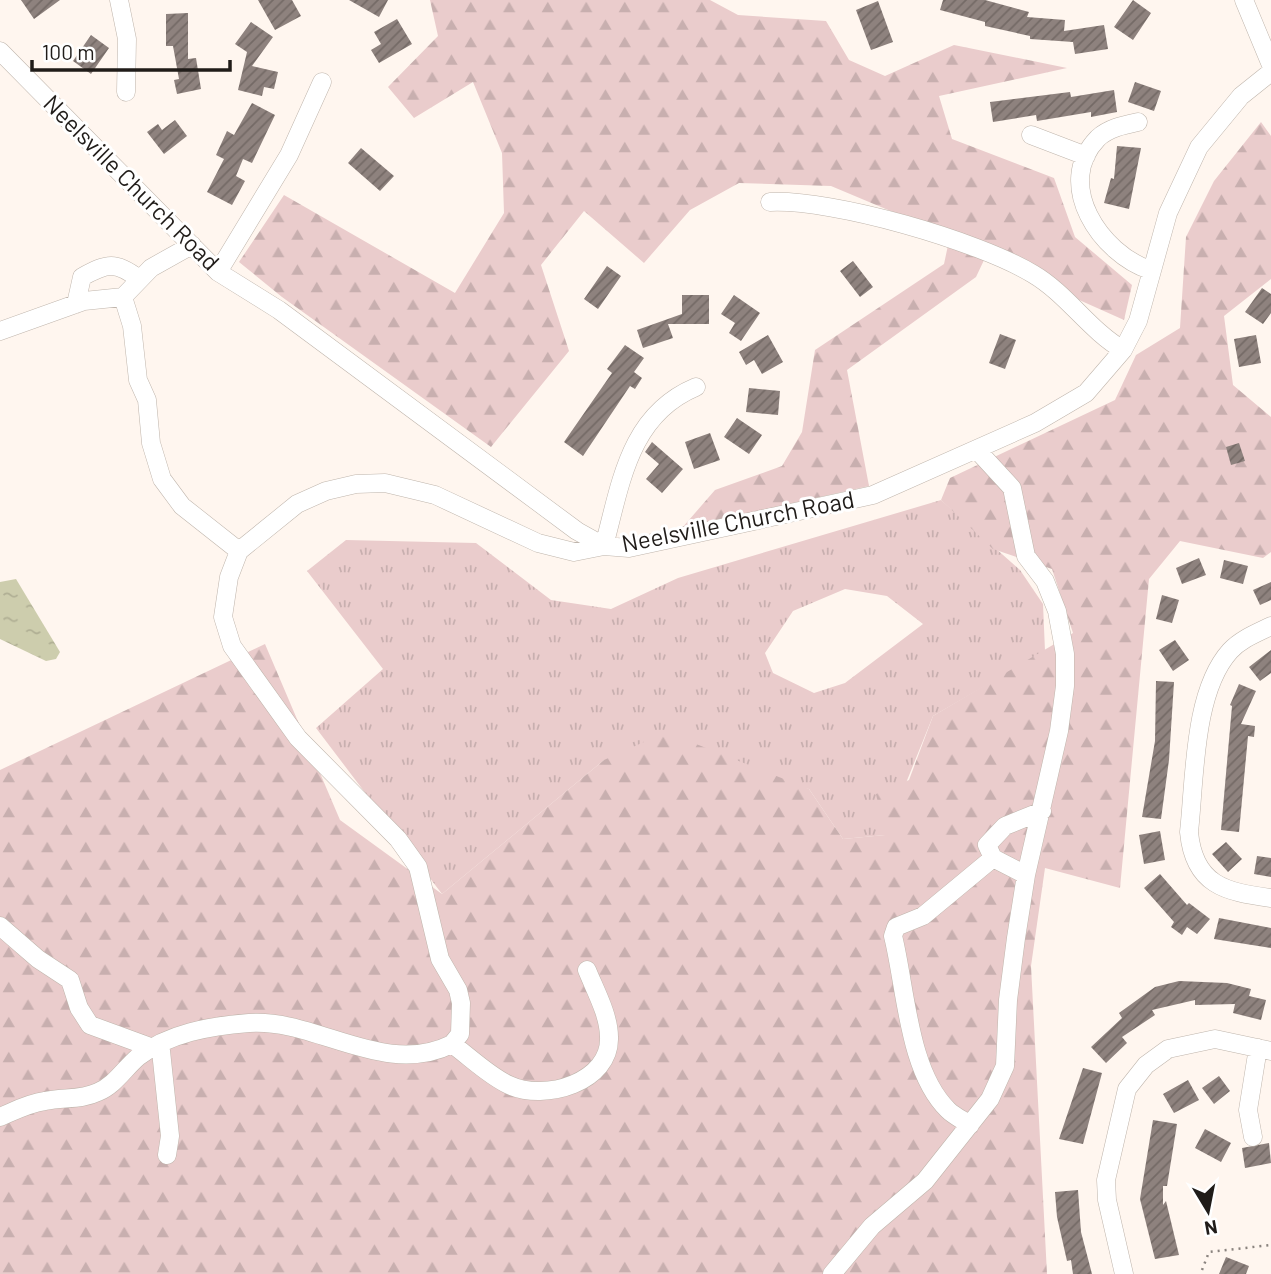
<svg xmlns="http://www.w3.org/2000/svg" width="1271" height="1274" font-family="Barlow,sans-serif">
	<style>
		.grass { fill: url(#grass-tufts); fill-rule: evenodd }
		.forest { fill: url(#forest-firs) }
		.water { fill: url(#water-ripples) }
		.building { fill: url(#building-hatch) }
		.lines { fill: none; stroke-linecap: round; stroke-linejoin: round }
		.minor-casing { stroke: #bfb5ac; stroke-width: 19 }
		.path { stroke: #8a837e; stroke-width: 2.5; stroke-dasharray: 2 5; stroke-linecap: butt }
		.minor { stroke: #fff; stroke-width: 18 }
		.labels { text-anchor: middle; stroke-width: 6; stroke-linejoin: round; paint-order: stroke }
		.street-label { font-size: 24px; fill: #201c19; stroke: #fff }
	</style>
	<defs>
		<pattern id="grass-tufts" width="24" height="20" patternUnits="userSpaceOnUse" patternTransform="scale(1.75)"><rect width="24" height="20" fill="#eacccc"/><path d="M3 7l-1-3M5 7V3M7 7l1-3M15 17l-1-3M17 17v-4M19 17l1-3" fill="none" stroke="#c8afaf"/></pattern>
		<pattern id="forest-firs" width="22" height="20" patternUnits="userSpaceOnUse" patternTransform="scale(1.75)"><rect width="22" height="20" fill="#eacccc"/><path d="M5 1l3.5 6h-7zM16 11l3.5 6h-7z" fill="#c8afaf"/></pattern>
		<pattern id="water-ripples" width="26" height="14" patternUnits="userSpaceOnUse" patternTransform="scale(1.75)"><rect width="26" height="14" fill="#cdcdad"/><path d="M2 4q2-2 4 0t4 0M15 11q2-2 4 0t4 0" fill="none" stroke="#b0af94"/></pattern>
		<pattern id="building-hatch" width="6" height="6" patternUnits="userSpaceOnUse" patternTransform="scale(1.75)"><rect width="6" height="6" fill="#8e827e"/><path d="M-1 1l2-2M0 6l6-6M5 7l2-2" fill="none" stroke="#746a66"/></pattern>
	</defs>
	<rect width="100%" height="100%" fill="#fff6ef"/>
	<!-- grass -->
	<path class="grass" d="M941,500L1020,570L1043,604L1045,651L933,716L885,835L843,839L809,789L604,760L442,894L316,728L383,669L307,571L346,540L476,543L551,600L611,609L678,578ZM845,589L887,596L923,624L845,683L814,693L773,673L765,653L793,611Z"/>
	<!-- forest -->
	<path class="forest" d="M430,0H710L738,15L826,21L849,60L885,76L954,45L1067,68L939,96L952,139L1054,178L1075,237L1132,285L1124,320L985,258L976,277L847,370L869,486L682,528L715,490L782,466L802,432L815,350L944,264L950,236L831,186L739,183L690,210L644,263L584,211L541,265L569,351L491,447L282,297L239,262L284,195L455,293L504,213L502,153L473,82L414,118L388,87L438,36Z
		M1261,122L1271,136V279L1224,316L1233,385L1271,417V552L1263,558L1180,541L1149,579L1120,888L1045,868L1031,966L1047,1274H0V770L265,644L340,820L442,894L604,760L666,732L809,789L843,839L885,835L876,794L909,780L933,716L1073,633L1052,569L993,549L941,500L950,478L1115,400L1136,355L1180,328L1186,237L1214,181Z"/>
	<!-- water -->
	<path class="water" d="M16,579L60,652L56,659L46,661L0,639V582Z"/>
	<!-- building -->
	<path class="building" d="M21,0H60L34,19Z
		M258,0H292L301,16L275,30Z
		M349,0H388L379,17Z
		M943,0H985L1029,12L1027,17L1065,20L1064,31L1104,25L1108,49L1075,54L1073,42L1030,39V36L985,26V22L940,10Z
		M1133,0L1151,13L1133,40L1114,27Z
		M878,1L893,42L871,50L856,10Z
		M188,13V59L196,58L201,89L177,94L174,80L179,79L173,46H166V14Z
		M397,19L412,44L379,63L371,50L381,44L374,32Z
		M251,22L273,37L252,66L278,72L274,89L264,87L262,96L238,90L247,52L235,44Z
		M91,35L109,48L91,74L73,61Z
		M1135,82L1161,91L1154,111L1128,102Z
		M1114,90L1117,112L1091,117V112L1037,121L1036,115L993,122L990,102L1070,92L1071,97Z
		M252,103L275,115L252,163L243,159L236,176L245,181L232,205L207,192L224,159L216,155L227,131L234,135Z
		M175,120L187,136L164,154L147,132L158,124L162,130Z
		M1117,146L1141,148L1129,209L1104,203L1111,178L1114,179Z
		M361,148L394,176L380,191L348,163Z
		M853,261L873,287L860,297L840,271Z
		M607,266L621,276L598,309L584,299Z
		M1262,288L1271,294V313L1263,324L1245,312Z
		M682,295H709V324H668L673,338L643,348L637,330L682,314Z
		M734,295L760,313L741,341L729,333L735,323L721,314Z
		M1000,334L1016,340L1005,369L989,363Z
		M768,335L783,362L762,374L754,360L746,365L739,352Z
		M1256,335L1261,363L1239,367L1234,339Z
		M625,345L644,358L634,372L642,378L635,389L630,386L583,456L564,442L612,373L607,369Z
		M749,388L780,391L778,415L746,412Z
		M737,418L762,435L749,454L724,437Z
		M710,433L720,460L694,469L685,442Z
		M652,442L683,469L662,493L646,479L659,464L645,452Z
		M1239,443L1245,461L1231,465L1226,447Z
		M1199,558L1206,575L1182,584L1176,568Z
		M1224,560L1248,566L1243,584L1220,578Z
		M1271,582V600L1260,605L1253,590Z
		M1162,595L1179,600L1172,623L1156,619Z
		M1175,640L1189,660L1173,671L1159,650Z
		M1271,650V673L1260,681L1249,667Z
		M1156,681L1174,682L1169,760L1161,819L1142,817L1155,741Z
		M1239,684L1256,691L1241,724L1255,726L1254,737L1248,736L1239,832L1221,830L1232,706L1230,705Z
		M1160,831L1165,860L1144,864L1139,835Z
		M1226,842L1242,859L1228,872L1212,854Z
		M1257,856L1271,858V877L1254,874Z
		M1160,874L1187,905L1189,903L1210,919L1197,934L1187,927L1182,935L1171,927L1174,922L1144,888Z
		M1219,918L1271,928V948L1214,939Z
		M1179,981L1227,983L1251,989L1249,996L1266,1000L1261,1020L1233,1013L1235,1004L1195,1005V1000L1152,1010L1155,1015L1122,1037L1127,1043L1106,1063L1091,1047L1122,1018L1119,1013L1155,987Z
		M1083,1068L1102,1073L1083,1144L1059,1139Z
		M1219,1076L1230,1091L1214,1104L1202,1088Z
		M1188,1080L1199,1100L1174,1113L1163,1094Z
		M1153,1120L1177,1124L1167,1186H1163V1205L1166,1201L1179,1255L1155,1259L1140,1199Z
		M1205,1129L1231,1143L1221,1162L1195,1148Z
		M1269,1143L1271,1163L1245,1168L1242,1148Z
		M1078,1190L1081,1232L1092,1274H1073L1071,1260L1067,1261L1057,1217L1055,1192Z
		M1226,1257L1249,1266L1246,1274H1219Z"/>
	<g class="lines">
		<defs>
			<path id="minor" d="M119,0L127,39L126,92
				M1244,0L1271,65
				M0,51L218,272L279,310L577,531L604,546L629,548L873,495L1035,423L1086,393L1123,350L1138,321L1168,213L1199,147L1241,96L1271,72
				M1138,122C1124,125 1109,128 1098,138C1053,184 1101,254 1150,270
				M1031,135L1086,156
				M770,202C834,199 978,241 1033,274C1067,294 1089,330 1123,350
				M218,272L289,155L322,82
				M123,297L132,326L138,380L147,400L151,443L162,479L182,506L239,551
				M76,304L82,277C107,263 116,261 139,279
				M0,331L84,301L123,297L151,268L192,245
				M1271,626C1257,633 1241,639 1230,651C1193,692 1195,779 1189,832C1194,885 1225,892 1271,898
				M1026,875L993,858L987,845L1005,826L1042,811
				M0,926L38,959L70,980L79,1008L90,1025L161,1051L170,1136L167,1155
				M452,1044C470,1057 489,1076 509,1085C545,1102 611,1082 609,1037C609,1015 595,990 587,970
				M0,1117C14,1111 29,1103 45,1101C62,1097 82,1100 98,1092C115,1085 124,1069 138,1057C169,1033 210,1026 249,1023C316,1018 384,1078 452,1044L460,1034L461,1003L458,990L440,959L418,867L398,839L298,738L232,646L223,617L229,577L239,551L297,504L326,491L356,484L385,483L435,495L538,543L574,552L604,546C621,483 629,415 696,387
				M970,1125C963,1120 954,1116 948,1110C908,1071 906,988 893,936L896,927L923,916L993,858
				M1253,1137L1248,1110L1258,1048
				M832,1274L872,1226L925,1181L990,1099L1005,1066L1008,1000L1016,938L1026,875L1059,731L1065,686V654L1057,611L1045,581L1026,556L1012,488L977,450
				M1124,1274L1107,1200L1106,1180L1127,1089L1146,1065L1168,1049L1215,1039L1271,1051"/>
		</defs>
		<!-- minor casing -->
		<use href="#minor" class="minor-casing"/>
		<!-- path -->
		<path class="path" d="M1202,1270L1209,1252L1271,1245"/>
		<!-- minor -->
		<use href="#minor" class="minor"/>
	</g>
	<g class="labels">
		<!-- street labels -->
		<g class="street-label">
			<text transform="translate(131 183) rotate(45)" y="8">Neelsville Church Road</text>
			<text transform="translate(738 522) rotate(-11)" y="8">Neelsville Church Road</text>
		</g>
	</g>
	<!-- north arrow -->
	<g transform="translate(1208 1211) rotate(170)" stroke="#ffffff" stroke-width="5" paint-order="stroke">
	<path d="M0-5L12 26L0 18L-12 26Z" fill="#201c19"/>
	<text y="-10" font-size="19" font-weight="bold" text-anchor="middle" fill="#201c19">N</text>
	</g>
	<!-- scale -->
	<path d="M32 60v10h198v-10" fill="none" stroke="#201c19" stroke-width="3.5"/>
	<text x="42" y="60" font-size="21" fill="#201c19" stroke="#ffffff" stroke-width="5" paint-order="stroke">100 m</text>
</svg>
